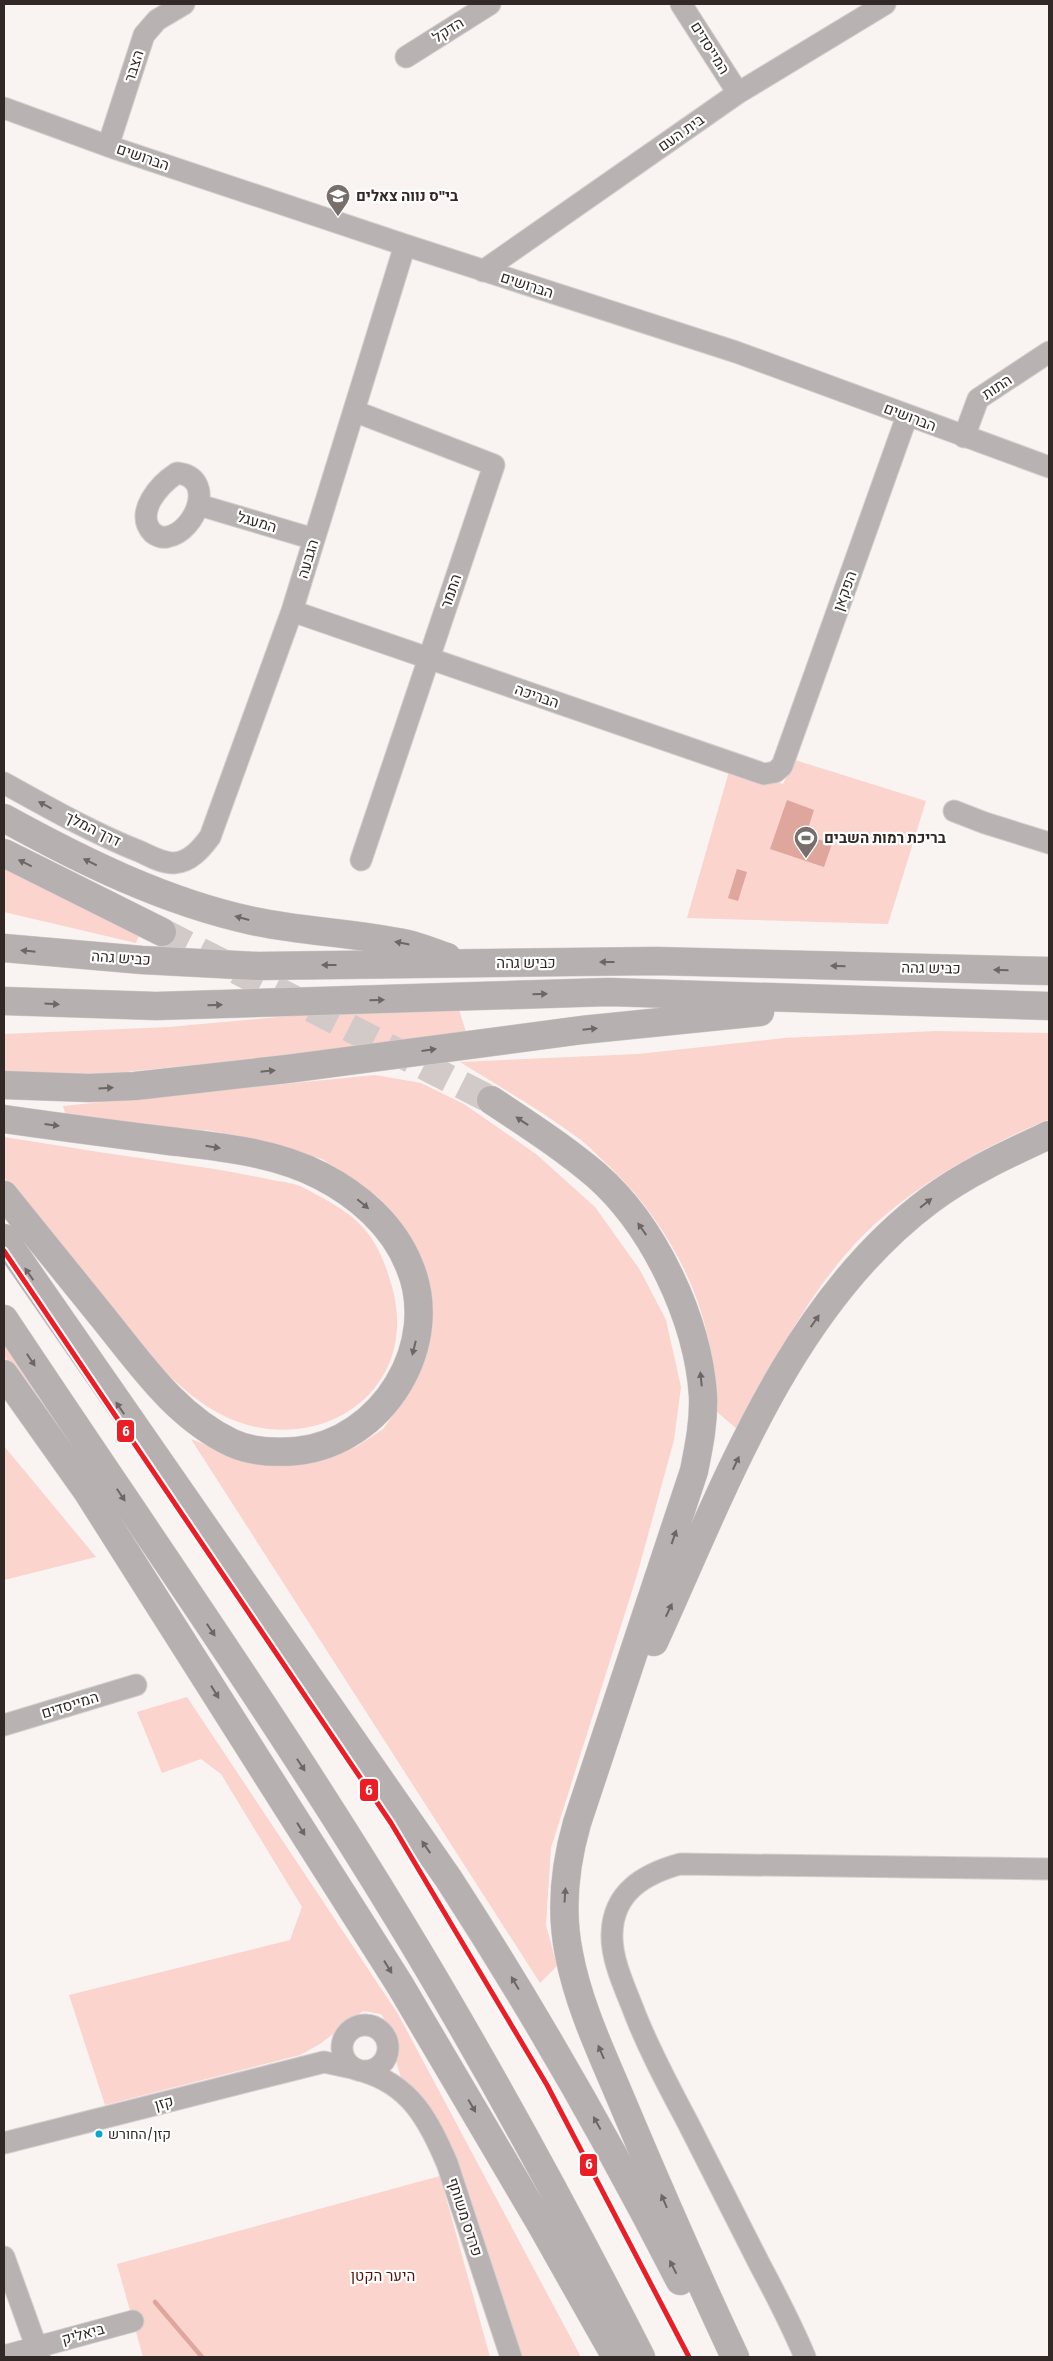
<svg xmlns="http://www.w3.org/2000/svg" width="1053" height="2361" font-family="'Fira Sans Condensed',Heebo,sans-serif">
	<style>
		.green { fill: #fad4cd }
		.water { fill: #dea69d }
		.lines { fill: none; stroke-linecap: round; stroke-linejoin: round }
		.stream { stroke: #dea69d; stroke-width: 4.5 }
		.highway-tunnel { stroke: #d1cac9; stroke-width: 28; stroke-dasharray: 28 14; stroke-linecap: butt }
		.minor-casing { stroke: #d4cfce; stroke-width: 23 }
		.highway-casing { stroke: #d4cfce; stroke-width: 29 }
		.minor { stroke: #b8b2b2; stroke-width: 21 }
		.highway { stroke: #b6b1b0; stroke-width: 28 }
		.rail-1-casing { stroke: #fff; stroke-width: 9 }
		.rail-1 { stroke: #ed1d26; stroke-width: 5 }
		.oneway { fill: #6e6665 }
		.oneway2 { fill: #6d6664 }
		.bus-dot { fill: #00a9ce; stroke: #fff; stroke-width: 2 }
		.labels { text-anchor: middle; stroke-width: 4.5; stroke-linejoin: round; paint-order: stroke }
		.bus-label { font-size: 14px; fill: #322826; stroke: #fff; text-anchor: start }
		.street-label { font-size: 15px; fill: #322826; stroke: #fff }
		.poi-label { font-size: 15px; font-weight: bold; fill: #322826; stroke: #fff; text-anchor: start }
		.park-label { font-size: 15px; fill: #561008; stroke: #fff }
		.line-badge { stroke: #fff; stroke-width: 2 }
		.badge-label { font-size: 14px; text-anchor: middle; font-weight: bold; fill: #fff }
	</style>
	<rect width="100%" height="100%" fill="#f9f3f2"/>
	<!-- green -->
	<path class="green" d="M795,760L926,801L888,924L687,918L730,768L783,784Z
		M4,867L140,933L136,943L4,912Z
		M459,1010L466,1032L264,1058L94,1075H4V1034L169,1027L289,1016Z
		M936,1031L1049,1033V1119C990,1144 932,1175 883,1217C819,1271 776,1356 738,1430L716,1411C717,1318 677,1233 611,1168C601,1159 591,1148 581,1140C542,1111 500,1087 460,1062L638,1054L784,1038Z
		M375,1075L421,1083L464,1104L536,1154L595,1207L640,1270L666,1320L681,1387L674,1440L637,1575L551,1848L546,1925L557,1966L540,1983L191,1439L239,1458L319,1460L356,1447L383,1429L400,1406L416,1380L427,1345L430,1309L351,1179L322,1159L239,1136L206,1130L69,1125L63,1106Z
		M4,1137C65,1147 126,1156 187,1165C216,1169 244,1174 272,1180C283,1182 295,1183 304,1188C325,1199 351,1212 366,1231C377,1244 385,1263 390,1280C428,1397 305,1469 208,1407C163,1378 130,1330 95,1290C71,1261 47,1231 23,1201C18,1194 6,1184 4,1175C1,1164 4,1148 4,1137Z
		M4,1342L51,1416L4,1356Z
		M4,1446L96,1557L4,1580Z
		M187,1697L398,2014L581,2357H522L441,2138L403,2084L395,2058V2036L381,2014L363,2011L320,2044L300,2055L105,2105L69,1995L290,1940L302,1907L221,1774L201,1759L162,1773L137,1712Z
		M440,2176L490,2357H143L117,2264Z"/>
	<!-- water -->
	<path class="water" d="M787,800L814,810L806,835L832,844L824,867L770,849Z
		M737,869L747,872L738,901L728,898Z"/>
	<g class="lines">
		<!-- stream -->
		<path class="stream" d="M155,2302L202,2357"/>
		<!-- highway-tunnel -->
		<path class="highway-tunnel" d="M162,932L491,1100"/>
		<defs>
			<path id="minor" d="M681,4L738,93
				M406,57L490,4
				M4,108L108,146L405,245L736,352L1049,467
				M108,146L144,35L157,20L184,4
				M483,271L738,93L885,4
				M354,411L494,465L361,860
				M964,437L978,399L1049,352
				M177,473C217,477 196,532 167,537C162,538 157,536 153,533C133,513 160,484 177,473Z
				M199,505L314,539
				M292,611L764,774L775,772L782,766L907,416
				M4,783C49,808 93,833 141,852C151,857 163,863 174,863C190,862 201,849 210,837L292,611L405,245
				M954,811L985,823L1049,843
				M4,1725L136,1685
				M342 2048a23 23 0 1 1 46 0a23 23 0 1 1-46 0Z
				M362,2071C411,2085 428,2120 447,2163L511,2357
				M4,2143L324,2062L352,2068
				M4,2257L40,2357
				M4,2356L133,2321
				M805,2357C792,2326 776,2295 760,2265C736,2218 712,2170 688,2123C669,2087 650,2052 635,2014C626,1990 611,1960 612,1934C613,1892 644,1874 680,1864L1049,1869"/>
			<path id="highway" d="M4,818C82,861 165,902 253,921C304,932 357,933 407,944C421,947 434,953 447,957
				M4,853L162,932
				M4,948L142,960L258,966L656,961L1049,971
				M4,1001L156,1006L609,992L1049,1006
				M4,1085L89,1088L135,1086L287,1069L582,1030L760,1012
				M491,1100C527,1124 563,1147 596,1175C654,1226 698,1319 703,1396C704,1422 699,1446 694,1471L577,1823C565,1865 560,1910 569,1954C579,2008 605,2060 626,2111C661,2194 697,2276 735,2357
				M4,1119C59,1127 114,1134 169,1141C220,1147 275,1152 321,1176C358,1195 393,1225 409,1265C443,1344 383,1442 297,1451C275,1453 252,1452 232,1443C177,1417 142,1366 105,1320C71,1278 38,1237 4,1195
				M4,1238L448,1878C533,2009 609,2142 680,2281
				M4,1319C136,1518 274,1714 398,1918C485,2061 565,2208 641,2357
				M4,1374L87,1491L400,1985L539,2221L616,2357
				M654,1642C725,1487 789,1305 930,1200C966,1173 1008,1154 1049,1135"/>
		</defs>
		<!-- minor casing -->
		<use href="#minor" class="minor-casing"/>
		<!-- highway casing -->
		<use href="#highway" class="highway-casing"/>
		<!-- minor -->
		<use href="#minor" class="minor"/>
		<!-- highway -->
		<use href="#highway" class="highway"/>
		<defs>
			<path id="rail-1" d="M4,1251L391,1823L547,2085L689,2357"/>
		</defs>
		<!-- rail-1 casing -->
		<use href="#rail-1" class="rail-1-casing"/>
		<!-- rail-1 -->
		<use href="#rail-1" class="rail-1"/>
	</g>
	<!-- one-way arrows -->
	<defs><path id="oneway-solid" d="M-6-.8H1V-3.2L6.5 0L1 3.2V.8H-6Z" transform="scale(1.25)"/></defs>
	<use class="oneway" href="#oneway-solid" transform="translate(45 805) rotate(-152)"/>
	<g class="oneway2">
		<use href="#oneway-solid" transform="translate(90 862) rotate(-154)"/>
		<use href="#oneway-solid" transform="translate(25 863) rotate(-154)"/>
		<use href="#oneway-solid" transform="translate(242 918) rotate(-165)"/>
		<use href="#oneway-solid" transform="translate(402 943) rotate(-169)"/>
		<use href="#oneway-solid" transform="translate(28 951) rotate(-174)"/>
		<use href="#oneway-solid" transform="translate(607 962) rotate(180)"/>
		<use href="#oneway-solid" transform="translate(329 965) rotate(180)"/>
		<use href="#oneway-solid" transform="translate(838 966) rotate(-179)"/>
		<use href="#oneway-solid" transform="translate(1001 970) rotate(-179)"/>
		<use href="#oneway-solid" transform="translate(540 994) rotate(-2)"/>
		<use href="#oneway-solid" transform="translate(377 1000) rotate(-2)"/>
		<use href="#oneway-solid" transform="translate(52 1004) rotate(3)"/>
		<use href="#oneway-solid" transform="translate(215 1005) rotate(-2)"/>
		<use href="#oneway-solid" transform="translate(590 1029) rotate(-6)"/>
		<use href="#oneway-solid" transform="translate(429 1050) rotate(-8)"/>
		<use href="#oneway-solid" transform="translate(268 1071) rotate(-6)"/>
		<use href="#oneway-solid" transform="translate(106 1088) rotate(-3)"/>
		<use href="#oneway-solid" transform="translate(522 1121) rotate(-146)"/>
		<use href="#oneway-solid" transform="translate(52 1125) rotate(7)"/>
		<use href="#oneway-solid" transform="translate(213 1147) rotate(9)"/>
		<use href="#oneway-solid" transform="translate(926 1203) rotate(-38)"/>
		<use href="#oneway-solid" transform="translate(363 1204) rotate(40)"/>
		<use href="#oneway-solid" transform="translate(642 1229) rotate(-125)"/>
		<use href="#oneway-solid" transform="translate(29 1274) rotate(-125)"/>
		<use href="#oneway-solid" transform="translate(815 1321) rotate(-55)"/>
		<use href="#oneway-solid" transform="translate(414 1348) rotate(104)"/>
		<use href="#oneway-solid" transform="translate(31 1360) rotate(56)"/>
		<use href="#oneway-solid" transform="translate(701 1379) rotate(-96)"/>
		<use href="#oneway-solid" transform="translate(120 1408) rotate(-124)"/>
		<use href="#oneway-solid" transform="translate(736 1463) rotate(-65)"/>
		<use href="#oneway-solid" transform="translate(121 1495) rotate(56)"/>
		<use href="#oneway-solid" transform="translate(674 1537) rotate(-71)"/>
		<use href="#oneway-solid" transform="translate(669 1610) rotate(-65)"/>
		<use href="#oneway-solid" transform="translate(211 1630) rotate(56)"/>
		<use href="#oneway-solid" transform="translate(215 1692) rotate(58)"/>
		<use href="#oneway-solid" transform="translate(301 1765) rotate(57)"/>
		<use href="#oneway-solid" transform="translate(301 1829) rotate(58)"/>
		<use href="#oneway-solid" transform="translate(426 1847) rotate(-125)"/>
		<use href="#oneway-solid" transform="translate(565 1895) rotate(-86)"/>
		<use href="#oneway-solid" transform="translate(388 1967) rotate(58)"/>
		<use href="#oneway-solid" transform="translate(515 1983) rotate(-121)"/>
		<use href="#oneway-solid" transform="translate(601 2052) rotate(-113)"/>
		<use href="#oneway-solid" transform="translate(472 2106) rotate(60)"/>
		<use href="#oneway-solid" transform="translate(597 2123) rotate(-119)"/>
		<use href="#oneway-solid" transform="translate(664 2201) rotate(-113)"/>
		<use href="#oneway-solid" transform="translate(673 2267) rotate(-117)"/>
	</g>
	<!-- icons -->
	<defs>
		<symbol id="school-pin" viewBox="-11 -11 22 30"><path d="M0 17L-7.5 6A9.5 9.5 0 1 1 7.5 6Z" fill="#786f6d" stroke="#fff"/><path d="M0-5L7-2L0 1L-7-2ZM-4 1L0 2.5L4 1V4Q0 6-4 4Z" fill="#fff"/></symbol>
		<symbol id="stadium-pin" viewBox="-11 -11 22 30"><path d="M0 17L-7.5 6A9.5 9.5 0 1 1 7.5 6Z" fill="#786f6d" stroke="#fff"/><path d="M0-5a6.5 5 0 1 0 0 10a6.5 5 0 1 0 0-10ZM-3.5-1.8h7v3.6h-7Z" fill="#fff"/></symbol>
	</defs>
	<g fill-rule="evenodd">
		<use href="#school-pin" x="324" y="182" width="28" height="38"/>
		<use href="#stadium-pin" x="792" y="824" width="28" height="38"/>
	</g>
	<!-- markers -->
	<circle class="bus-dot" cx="99" cy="2134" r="4.5"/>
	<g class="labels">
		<!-- bus labels -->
		<g class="bus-label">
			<text x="108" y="2139">קזן/החורש</text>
		</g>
		<!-- street labels -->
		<g class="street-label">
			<text transform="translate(448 30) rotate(-32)" y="5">הדקל</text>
			<text transform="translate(710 48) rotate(58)" y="5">המייסדים</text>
			<text transform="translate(134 66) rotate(-72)" y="5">הצבר</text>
			<text transform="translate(681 133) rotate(-35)" y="5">בית העם</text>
			<text transform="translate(143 157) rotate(19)" y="5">הברושים</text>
			<text transform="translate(527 285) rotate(18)" y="5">הברושים</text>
			<text transform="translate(997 387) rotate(-34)" y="5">התות</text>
			<text transform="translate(910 417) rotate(21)" y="5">הברושים</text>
			<text transform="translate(257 522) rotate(16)" y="5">המעגל</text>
			<text transform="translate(308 559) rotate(-73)" y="5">הגבעה</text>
			<text transform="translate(451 591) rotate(-71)" y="5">התמר</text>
			<text transform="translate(845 591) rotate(-70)" y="5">הפקאן</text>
			<text transform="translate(537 696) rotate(19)" y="5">הבריכה</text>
			<text transform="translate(93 829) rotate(26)" y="5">דרך המלך</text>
			<text transform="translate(121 958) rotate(4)" y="5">כביש גהה</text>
			<text x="526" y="968">כביש גהה</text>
			<text transform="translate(931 968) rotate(1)" y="5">כביש גהה</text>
			<text transform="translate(70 1705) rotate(-17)" y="5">המייסדים</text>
			<text transform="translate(164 2103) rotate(-14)" y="5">קזן</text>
			<text transform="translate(465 2217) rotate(72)" y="5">פרדס משותף</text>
			<text transform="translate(83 2334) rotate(-15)" y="5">ביאליק</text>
		</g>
		<!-- poi labels -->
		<g class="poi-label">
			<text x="356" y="201">בי"ס נווה צאלים</text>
			<text x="824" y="843">בריכת רמות השבים</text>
		</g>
		<!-- park labels -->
		<g class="park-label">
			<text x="383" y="2281">היער הקטן</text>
		</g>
	</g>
	<g class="line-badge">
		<rect x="116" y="1419" width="19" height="24" rx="5" fill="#ed1d26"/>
		<rect x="359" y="1778" width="20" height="24" rx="5" fill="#ed1d26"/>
		<rect x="579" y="2153" width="19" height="24" rx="5" fill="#ed1d26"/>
	</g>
	<g class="badge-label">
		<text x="126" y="1436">6</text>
		<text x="369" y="1795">6</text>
		<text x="589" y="2169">6</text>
	</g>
	<!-- border -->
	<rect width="1053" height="2361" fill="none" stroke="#322826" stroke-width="10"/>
</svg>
